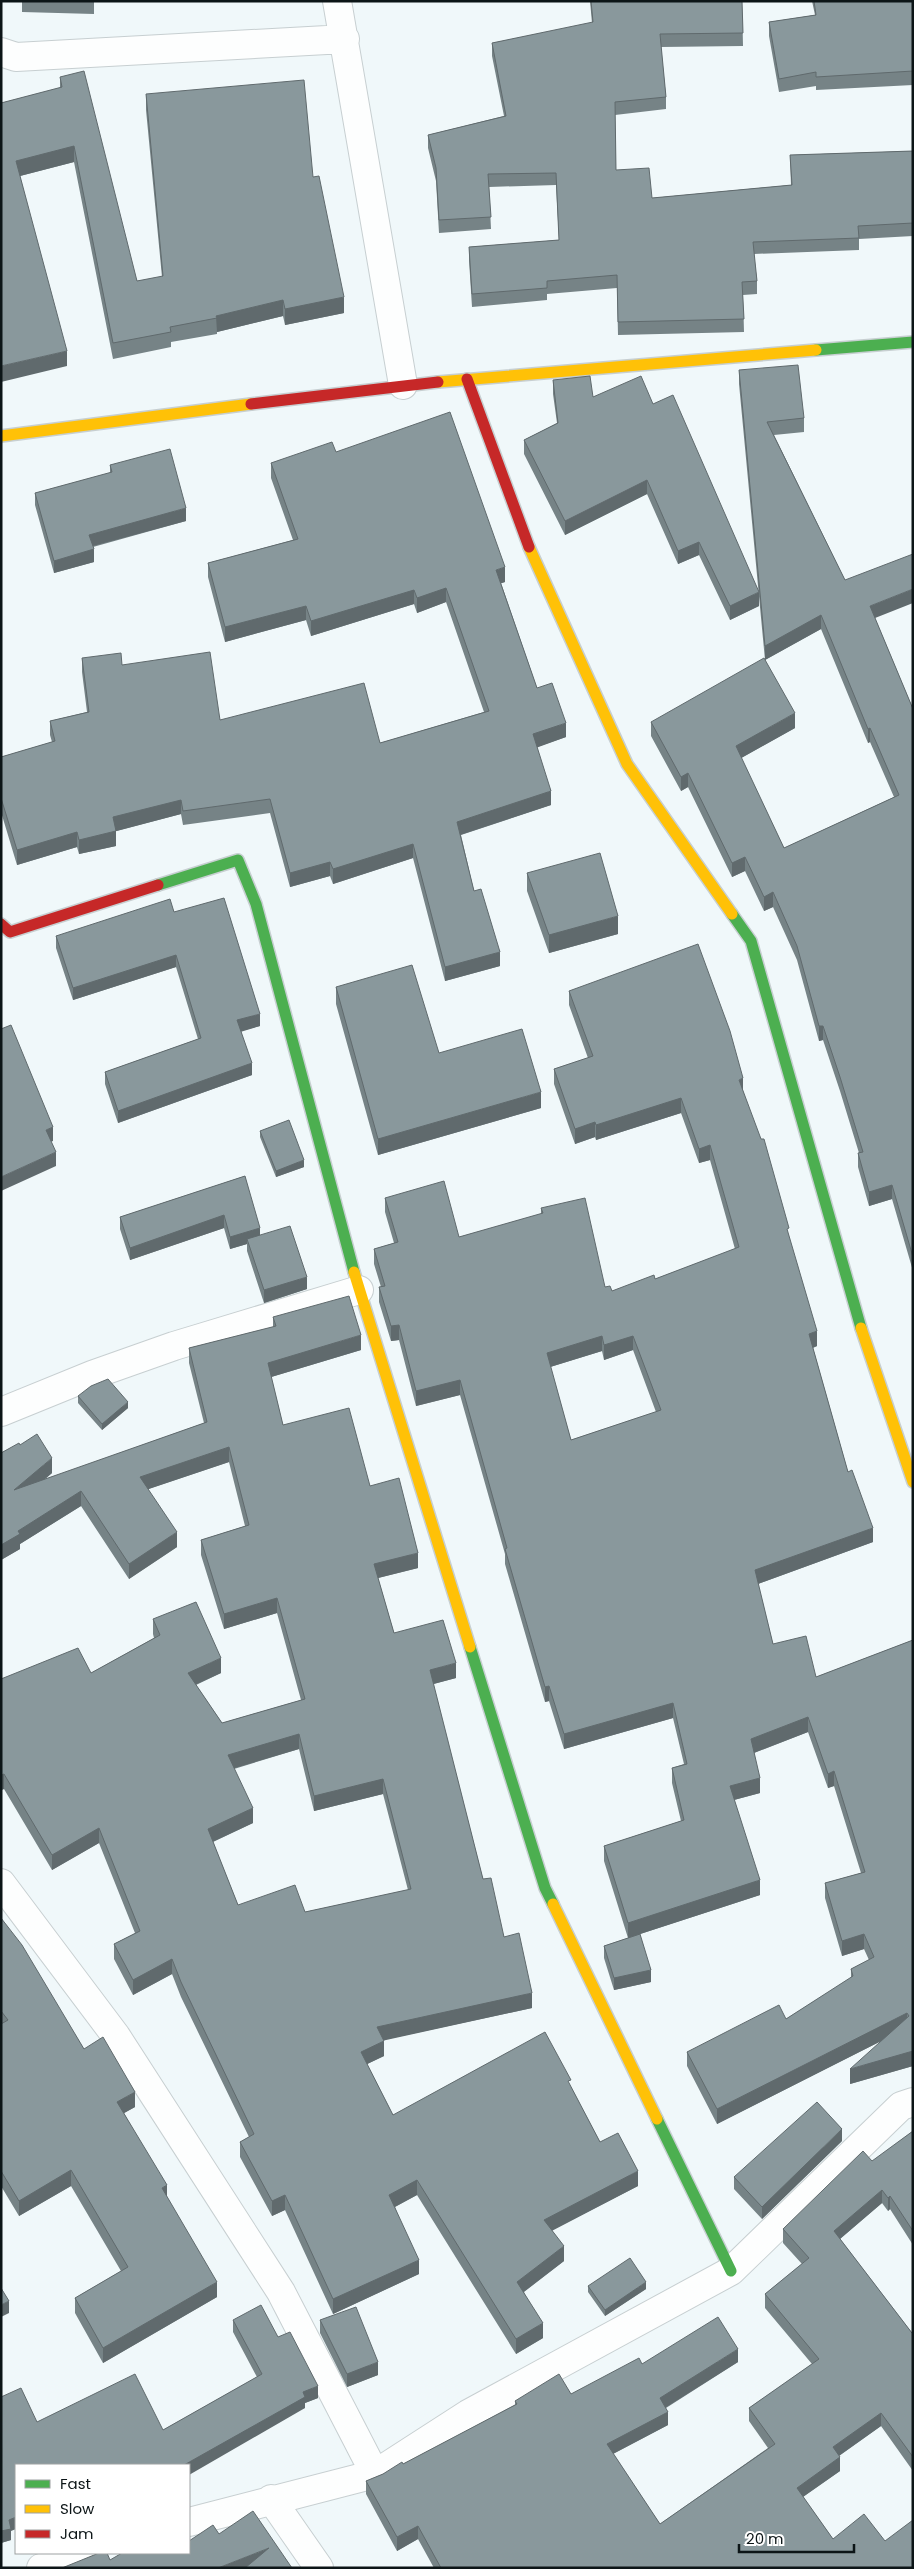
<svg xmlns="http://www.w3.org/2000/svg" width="914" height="2569" font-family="Poppins,sans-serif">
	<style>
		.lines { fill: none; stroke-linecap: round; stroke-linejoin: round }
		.street-casing { stroke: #c7cfd1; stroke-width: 30 }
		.fast-casing { stroke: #c7cfd1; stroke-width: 14 }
		.slow-casing { stroke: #c7cfd1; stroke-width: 14 }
		.jam-casing { stroke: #c7cfd1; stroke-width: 14 }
		.street { stroke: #fdfefe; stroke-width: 28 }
		.fast { stroke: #4caf50; stroke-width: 11 }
		.slow { stroke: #ffc107; stroke-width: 11 }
		.jam { stroke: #c62828; stroke-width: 11 }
		.wall { fill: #768386; fill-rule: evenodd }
		.shaded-wall { fill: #606a6d }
		.building { fill: #89989c; stroke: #606a6d; fill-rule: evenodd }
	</style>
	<rect width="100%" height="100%" fill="#f0f8fa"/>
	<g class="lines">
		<defs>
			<path id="street" d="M337,1L403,385
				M1,52L16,57L345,39
				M1,1412L92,1375L174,1346L359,1290
				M1,1883L116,2036L281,2292L375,2474
				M271,2499L319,2568
				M189,2522L375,2474L468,2414L731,2271L901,2106L913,2102
				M41,2568L90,2553"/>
			<path id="fast" d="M816,350L913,342
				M158,885L238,860L256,904L354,1272
				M732,914L751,941L861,1328
				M470,1647L545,1888L553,1904
				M657,2119L731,2271"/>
			<path id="slow" d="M438,382L816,350
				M1,436L251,404
				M529,547L627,764L732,914
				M354,1272L470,1647
				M861,1328L913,1482
				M553,1904L657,2119"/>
			<path id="jam" d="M467,379L529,547
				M251,404L438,382
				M1,924L10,932L158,885"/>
		</defs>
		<!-- street casing -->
		<use href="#street" class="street-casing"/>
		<!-- fast casing -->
		<use href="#fast" class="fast-casing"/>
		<!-- slow casing -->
		<use href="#slow" class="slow-casing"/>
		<!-- jam casing -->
		<use href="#jam" class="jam-casing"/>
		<!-- street -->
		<use href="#street" class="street"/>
		<!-- fast -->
		<use href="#fast" class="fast"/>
		<!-- slow -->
		<use href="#slow" class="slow"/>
		<!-- jam -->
		<use href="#jam" class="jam"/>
	</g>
	<!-- wall -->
	<path class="wall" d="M22,1H94V14L22,12Z
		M590,1H742L743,46L661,47L666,97V109L615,115L616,170L652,198L791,185L790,155L913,151V236L859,239V250L754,254L757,281V294L743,295L744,332L618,335L617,288L547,294V300L472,307L469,260V247L559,240L556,185L489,187L491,229L439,233L436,181L428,148V135L504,116L492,56V43L592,23Z
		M812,1H913V85L816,90V86L779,92L769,36V22L815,15Z
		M60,77L137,281L162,277L146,110V94L313,177L344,313L285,325L283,316L217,332V334L171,342V347L113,359L74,162L20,176L67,366L1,103L60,88Z
		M739,370L804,418V432L774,435L845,580L875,618L913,709V1271L892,1199L869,1206L858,1167V1153H859L840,1091L823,1040L819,1041L797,960L773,907L764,911L745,871L732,877L688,787L681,791L651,736V722L795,728L741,758L784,848L894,797L870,742L868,743L821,629L765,660L739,384Z
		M553,380L593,397L653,404L759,606L730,620L699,555L678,564L647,494L565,535L524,454V440L557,423L553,394Z
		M336,452L505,582L501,583L537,688L566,737L537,747L551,805L461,835L474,891L500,966L445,981L413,858L333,884L330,876L290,887L270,813L183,825L181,814L116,831V846L79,854L77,847L17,865L1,812V757L52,742L50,735V721L87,712L82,672V658L122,665L220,720L380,743L484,712L446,602L417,613L414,604L311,636L306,620L225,642L208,577V563L293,540L271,478V463Z
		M110,465L186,521L93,547L94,562L54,573L35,505V493L110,473Z
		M527,873L618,934L549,953L527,891Z
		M174,912L260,1026L241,1031L252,1075L118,1123L105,1084V1072L198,1039L176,967L73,1000L56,948V936Z
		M336,987L439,1053L541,1108L378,1155L336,1004Z
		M569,991L743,1091L789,1237L817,1346L813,1348L848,1472L873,1542L758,1584L773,1644L816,1677L913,1640V2066L850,2084L883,2040L717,2124L687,2066V2052L786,2019L851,1978V1969L869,1960L864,1949L842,1956L825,1898V1883L861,1873L834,1786L828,1788L808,1732L754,1753L760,1793L734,1800L760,1895L640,1934L651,1982L614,1990L604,1958V1946L628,1938L604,1861V1846L681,1821L672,1783V1768L684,1764L673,1718L564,1749L549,1701L545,1702L505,1564V1554L460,1395L416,1406L399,1340L391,1341L379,1302V1287H381L374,1264V1249L394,1243L385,1212V1198L459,1237L541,1214V1208L605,1287L612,1291L655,1279L735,1249L710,1160L699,1163L681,1113L596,1140L595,1137L575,1144L554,1084V1069L588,1058L569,1005ZM633,1350L656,1412L571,1440L550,1367L602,1351L604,1360Z
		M260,1131L304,1167L276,1177L260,1137Z
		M245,1176L260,1235L307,1289L264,1303L247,1251V1244L230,1249L224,1228L130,1260L120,1229V1217Z
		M273,1317L361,1350L271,1377L283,1425L370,1486L418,1568L378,1578L394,1633L456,1678L433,1684L483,1879L504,1937L532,2008L383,2040L384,2056L367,2064L393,2115L571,2087L600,2142L638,2186L552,2230L564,2261L524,2292L543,2338L516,2354L417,2195L395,2207L419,2274L333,2314L285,2210L272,2216L240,2157V2142L249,2137L181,1997L172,1974L133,1995L114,1959V1944L135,1933L99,1843L52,1870L4,1789L1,1790V1679L91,1673L154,1638L153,1634V1619L221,1673L196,1685L222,1723L301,1700L277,1613L224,1629L201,1555V1540L245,1526L229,1462L148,1489L177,1547L129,1579L81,1506L20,1544V1549L1,1560V1453L20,1445L52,1473L44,1480L204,1423L189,1363V1348L273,1327ZM299,1749L314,1811L383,1794L408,1890L305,1912L238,1905L213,1842L253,1823L234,1769Z
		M78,1396L128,1408L102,1430L78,1403Z
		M1,1918L84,2049L135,2107L124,2113L167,2197L217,2297L103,2363L75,2313V2298L121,2271L71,2186L19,2216L1,2186Z
		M913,2131V2245L890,2209L888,2211L882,2203L840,2239L912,2333L913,2332V2471L881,2426L839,2456L840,2471L803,2497L833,2539L885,2541L913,2568H434L418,2539L397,2551L366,2494V2481L383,2474L403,2464L515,2405V2401L571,2394L642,2364L738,2362L666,2408L668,2425L613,2454L660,2524L768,2448L749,2421V2408L812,2364L765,2308V2294L802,2264L783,2243V2229Z
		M842,2141L762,2219L734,2189V2177Z
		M588,2286L646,2289L605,2316L588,2292Z
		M233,2320L278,2337L318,2398L305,2403V2408L16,2465L11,2531V2540L1,2543V2397L37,2422L163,2430L257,2377L233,2332Z
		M320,2320L378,2375L347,2387L320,2333Z"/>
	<!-- shaded-wall -->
	<path class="shaded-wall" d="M74,146V162L16,177V161Z
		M344,297V313L285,325V309Z
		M283,300V316L217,332L216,316Z
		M67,351V366L1,382V366Z
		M647,480V494L565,535V521Z
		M186,508V521L89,547V535Z
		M699,542V555L678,564V551Z
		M94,549V562L54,573V561Z
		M505,567V582L496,585V570Z
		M446,588V602L417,613V598Z
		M913,589V603L870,620V606Z
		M414,590V604L311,636V621Z
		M759,592V606L730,620V606Z
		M306,606V620L225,642V627Z
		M821,615V629L765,660V646Z
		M795,713V728L736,761V746Z
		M566,723V737L533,749V734Z
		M870,728V742L868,743V729Z
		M688,773V787L681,791V777Z
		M551,791V805L457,836V822Z
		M181,800V814L113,832V817Z
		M116,831V846L79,854V840Z
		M77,832V847L17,865V850Z
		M413,844V858L333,884V869Z
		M745,857V871L732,877V863Z
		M330,862V876L290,887V873Z
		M773,892V907L764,911V897Z
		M618,916V934L549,953V935Z
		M500,952V966L445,981V967Z
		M176,955V967L73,1000V988Z
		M260,1014V1026L237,1033V1020Z
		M819,1026H823V1040L819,1041Z
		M252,1063V1075L118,1123V1111Z
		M743,1078V1093L739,1080Z
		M541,1092V1108L378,1155V1139Z
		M681,1098V1113L596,1140V1125Z
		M595,1122V1137L575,1144V1129Z
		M53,1127V1141L46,1144V1130Z
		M710,1145V1160L699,1163V1149Z
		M56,1152V1166L1,1191V1177Z
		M304,1160V1167L276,1177V1171Z
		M892,1185V1199L869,1206V1192Z
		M224,1215V1228L130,1260V1248Z
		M260,1228V1241L247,1239V1244L230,1249V1237Z
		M307,1277V1289L264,1303V1290Z
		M399,1325V1340L391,1341V1326Z
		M817,1331V1346L809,1349V1334Z
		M361,1335V1350L268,1378V1363Z
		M602,1336V1351L547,1368V1353Z
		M633,1336V1350L604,1360V1345Z
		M460,1380V1395L416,1406V1391Z
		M128,1402V1408L102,1430V1424Z
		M229,1447V1462L140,1492V1477Z
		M52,1458V1473L14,1505V1490Z
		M81,1491V1506L20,1544V1549L1,1560V1545L18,1531Z
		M873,1528V1542L755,1585V1570Z
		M177,1532V1547L129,1579V1564Z
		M418,1553V1568L374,1579V1564Z
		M277,1598V1613L224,1629V1614Z
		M221,1658V1673L188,1688V1673Z
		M456,1663V1678L430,1685V1670Z
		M549,1686V1701L545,1702V1687Z
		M673,1703V1718L564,1749V1734Z
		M808,1717V1732L751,1754V1739Z
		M299,1734V1749L228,1770V1755Z
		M834,1771V1786L828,1788V1774Z
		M4,1774V1789L1,1790V1775Z
		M760,1778V1793L730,1801V1786Z
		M383,1779V1794L314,1811V1796Z
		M253,1808V1823L208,1844V1829Z
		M99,1828V1843L52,1870V1855Z
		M760,1880V1895L628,1938V1923Z
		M864,1934V1949L842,1956V1941Z
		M172,1959V1974L133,1995V1980Z
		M651,1970V1982L614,1990V1978Z
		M532,1993V2008L377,2042V2027Z
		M907,2013V2028L717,2124V2109Z
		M384,2041V2056L361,2067V2052Z
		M913,2051V2066L850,2084V2069Z
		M135,2092V2107L117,2117V2102Z
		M842,2129V2141L762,2219V2207Z
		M71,2170V2186L19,2216V2201Z
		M638,2171V2186L544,2235V2220Z
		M417,2180V2195L389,2210V2195Z
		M167,2185V2200L162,2188Z
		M882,2190V2203L834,2244V2231Z
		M285,2195V2210L272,2216V2201Z
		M890,2196V2209L888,2211V2198Z
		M564,2246V2261L517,2297V2282Z
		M419,2260V2274L333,2314V2299Z
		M217,2282V2297L103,2363V2348Z
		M646,2282V2289L605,2316V2310Z
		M9,2301V2313L1,2317V2305Z
		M543,2323V2338L516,2354V2339Z
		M738,2349V2362L660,2411V2398Z
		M378,2362V2375L347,2387V2374Z
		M318,2386V2398L305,2403V2408L189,2475V2465H184L303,2392Z
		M668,2412V2425L607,2457V2444Z
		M881,2413V2426L833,2460V2447Z
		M840,2457V2471L797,2501V2488Z
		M16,2517V2529L11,2531V2540L1,2543V2531L9,2520Z
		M418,2526V2539L397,2551V2537Z
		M269,2548L248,2568H218Z"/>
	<!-- building -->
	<path class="building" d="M591,1H742L743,33L660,34L666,97L615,102L616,170L649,168L652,198L792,185L790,155L913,151V223L858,226L859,238L753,242L757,281L742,282L744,319L618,322L617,275L547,281V288L472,294L469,247L559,240L556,173L488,174L491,217L439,220L436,168L428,135L506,116L492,43L593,22Z
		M814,1H913V71L816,77V72L779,79L769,22L816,15Z
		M84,71L137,281L163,276L146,94L304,80L313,177L319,176L344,297L285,309L283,300L216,316L217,318L170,327L171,332L113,343L74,146L16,161L67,351L1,366V103L62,87L60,77Z
		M798,365L804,418L767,422L845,580L913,554V589L870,606L913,709V1257L892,1185L869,1192L858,1153L863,1152L840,1077L823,1026H819L797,946L773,892L764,897L745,857L732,863L688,773L681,777L651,722L764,658L795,713L736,746L784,848L899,795L870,728L868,729L821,615L765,646L739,370Z
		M590,376L593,397L641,376L653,404L673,395L759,592L730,606L699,542L678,551L647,480L565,521L524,440L558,423L553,380Z
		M450,412L505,567L496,570L537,688L552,683L566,723L533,734L551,791L457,822L474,891L481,889L500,952L445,967L413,844L333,869L330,862L290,873L270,799L183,811L181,800L113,817L116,831L79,840L77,832L17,850L1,798V757L55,741L50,721L89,712L82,658L121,653L122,665L210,652L220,720L364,683L380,743L489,711L446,588L417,598L414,590L311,621L306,606L225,627L208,563L298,539L271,463L332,442L336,452Z
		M170,449L186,508L89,535L94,549L54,561L35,493L112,472L110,465Z
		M600,853L618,916L549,935L527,873Z
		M224,898L260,1014L237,1020L252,1063L118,1111L105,1072L201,1038L176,955L73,988L56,936L170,899L174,912Z
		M698,944L730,1031L743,1078L739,1080L761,1139H764L789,1228L787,1229L817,1331L809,1334L848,1472L852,1470L873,1528L755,1570L773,1644L806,1636L816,1677L913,1640V2051L850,2069L909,2016L907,2013L717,2109L687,2052L779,2005L786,2019L853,1976L851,1969L874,1957L864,1934L842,1941L825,1883L865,1872L834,1771L828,1774L808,1717L751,1739L760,1778L730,1786L760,1880L628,1923L604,1846L684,1820L672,1768L687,1764L673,1703L564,1734L549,1686L545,1687L505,1549L507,1548L460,1380L416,1391L399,1325L391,1326L379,1287L385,1286L374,1249L398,1242L385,1198L444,1181L459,1237L543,1213L541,1208L585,1198L605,1287L610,1286L612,1291L654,1275L655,1279L739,1247L710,1145L699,1149L681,1098L596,1125L595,1122L575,1129L554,1069L593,1056L569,991ZM602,1336L604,1345L633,1336L661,1410L571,1440L547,1353Z
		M412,965L439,1053L522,1029L541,1092L378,1139L336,987Z
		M11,1025L53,1127L46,1130L56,1152L1,1177V1029Z
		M289,1120L304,1160L276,1171L260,1131Z
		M245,1176L260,1228L230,1237L224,1215L130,1248L120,1217Z
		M290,1226L307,1277L264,1290L247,1239Z
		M349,1296L361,1335L268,1363L283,1425L349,1408L370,1486L399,1478L418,1553L374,1564L394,1633L443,1620L456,1663L430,1670L483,1879L491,1878L504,1937L519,1933L532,1993L377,2027L384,2041L361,2052L393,2115L545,2032L571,2080L568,2081L600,2142L618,2133L638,2171L544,2220L564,2246L517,2282L543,2323L516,2339L417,2180L389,2195L419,2260L333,2299L285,2195L272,2201L240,2142L254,2134L181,1982L172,1959L133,1980L114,1944L140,1931L99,1828L52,1855L4,1774L1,1775V1679L78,1648L91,1673L160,1635L153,1619L196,1602L221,1658L188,1673L222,1723L305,1699L277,1598L224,1614L201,1540L249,1525L229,1447L140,1477L177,1532L129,1564L81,1491L18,1531L20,1534L1,1545V1453L19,1443L20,1445L37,1434L52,1458L14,1490L207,1422L189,1348L276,1326L273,1317ZM299,1734L314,1796L383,1779L411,1889L305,1912L295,1885L238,1905L208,1829L253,1808L228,1755Z
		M108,1379L128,1402L102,1424L78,1396L91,1386Z
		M1,1918L22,1945L84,2049L103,2037L135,2092L117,2102L167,2185L162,2188L217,2282L103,2348L75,2298L128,2267L71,2170L19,2201L1,2171V2024L8,2020L1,2011Z
		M640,1934L651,1970L614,1978L604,1946Z
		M817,2102L842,2129L762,2207L734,2177Z
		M913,2131V2231L890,2196L888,2198L882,2190L834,2231L912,2333L913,2332V2457L881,2413L833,2447L840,2457L797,2488L833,2539L864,2514L885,2541L913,2520V2568H441L418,2526L397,2537L366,2481L383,2474L402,2462L403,2464L517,2404L515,2401L559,2374L571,2394L639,2358L642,2364L718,2317L738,2349L660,2398L668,2412L607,2444L660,2524L775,2444L749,2408L819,2359L765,2294L809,2258L783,2229L863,2151L872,2161Z
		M630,2258L646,2282L605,2310L588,2286Z
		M1,2288L9,2301L1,2305Z
		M261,2305L278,2337L290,2332L318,2386L303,2392L305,2397L184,2465H16V2517L9,2520L11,2529L1,2531V2397L21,2388L37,2422L135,2374L163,2430L262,2374L233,2320Z
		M356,2307L378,2362L347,2374L320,2320Z
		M253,2511L292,2568H245L269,2548L218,2568H62L99,2553H107L110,2560L122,2553H189V2541L213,2525L219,2534Z"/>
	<!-- border -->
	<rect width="914" height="2569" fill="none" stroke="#0c1517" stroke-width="5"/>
	<!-- legend -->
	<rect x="15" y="2464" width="175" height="90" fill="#ffffff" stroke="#9ea1a2"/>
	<rect x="25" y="2480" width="25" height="8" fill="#4caf50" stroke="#9ea1a2"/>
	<text x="60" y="2489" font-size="15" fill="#0c1517">Fast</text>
	<rect x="25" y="2505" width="25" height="8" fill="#ffc107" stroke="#9ea1a2"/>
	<text x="60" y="2514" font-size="15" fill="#0c1517">Slow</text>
	<rect x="25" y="2530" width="25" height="8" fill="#c62828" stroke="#9ea1a2"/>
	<text x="60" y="2539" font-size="15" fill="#0c1517">Jam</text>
	<!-- scale -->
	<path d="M739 2544v8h115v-8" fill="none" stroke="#0c1517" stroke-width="2.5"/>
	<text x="746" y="2544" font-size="15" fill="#0c1517" stroke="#ffffff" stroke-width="4" paint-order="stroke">20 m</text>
</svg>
